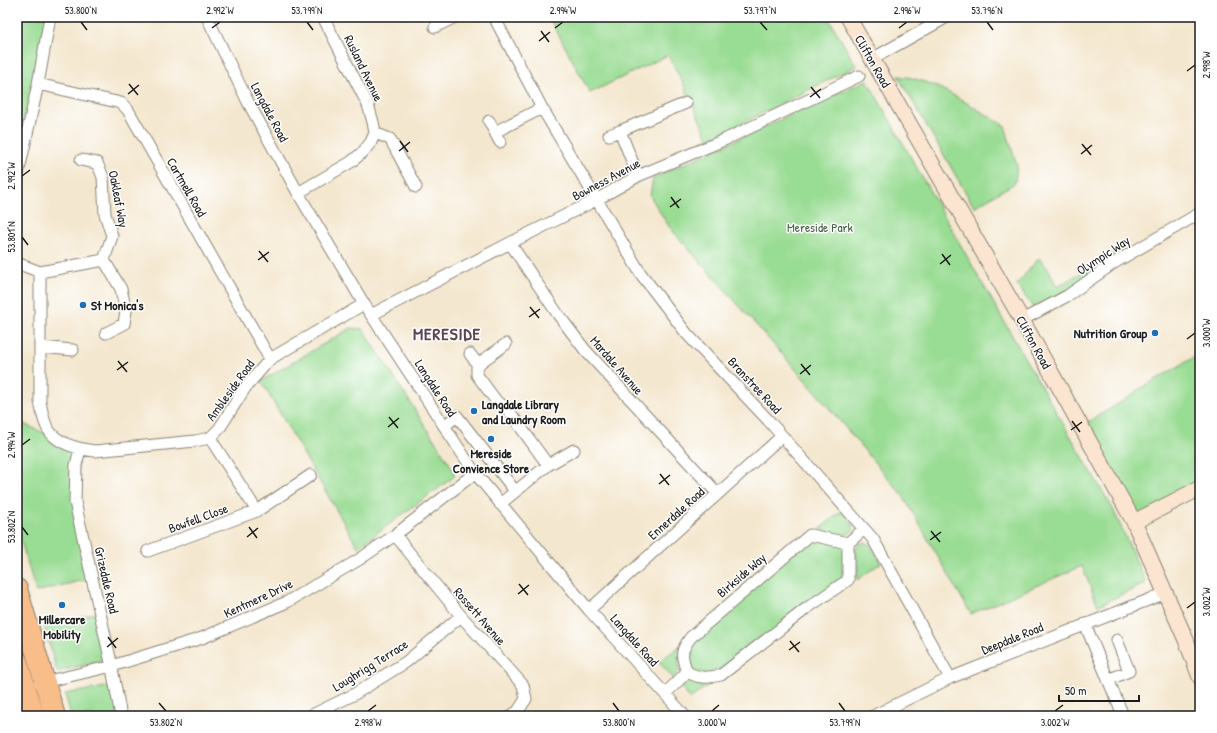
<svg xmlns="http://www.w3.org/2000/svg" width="1217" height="733" font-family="'Patrick Hand',sans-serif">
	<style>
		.green { fill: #99dc93; stroke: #5a7c58 }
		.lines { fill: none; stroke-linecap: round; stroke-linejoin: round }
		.street-casing { stroke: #888276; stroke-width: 13 }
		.secondary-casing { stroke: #888276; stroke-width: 17 }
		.highway-casing { stroke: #888276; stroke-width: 22 }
		.street { stroke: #fff; stroke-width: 11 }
		.secondary { stroke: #fce5d0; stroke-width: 15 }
		.highway { stroke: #f8bd89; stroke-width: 20 }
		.ticks { fill: none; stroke: #1c1c1c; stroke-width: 1.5 }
		.poi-dot { fill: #1f6fb2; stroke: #fff; stroke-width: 1.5 }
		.labels { text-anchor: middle; stroke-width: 3; stroke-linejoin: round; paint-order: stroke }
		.street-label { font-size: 13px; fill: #1c1c1c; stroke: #fff }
		.park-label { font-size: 13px; fill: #485f46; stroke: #fff }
		.poi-label { font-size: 13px; font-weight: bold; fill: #1c1c1c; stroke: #fff; text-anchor: start }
		.district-label { font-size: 17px; font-weight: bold; letter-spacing: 1px; fill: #5d4552; stroke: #fff }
		.neatline { fill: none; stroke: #1c1c1c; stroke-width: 1.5 }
		.ticks-label { font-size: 10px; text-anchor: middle; fill: #1c1c1c }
	</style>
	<rect width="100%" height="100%" fill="#fff"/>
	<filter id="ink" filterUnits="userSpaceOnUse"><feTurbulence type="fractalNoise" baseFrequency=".025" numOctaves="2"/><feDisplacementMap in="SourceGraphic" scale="8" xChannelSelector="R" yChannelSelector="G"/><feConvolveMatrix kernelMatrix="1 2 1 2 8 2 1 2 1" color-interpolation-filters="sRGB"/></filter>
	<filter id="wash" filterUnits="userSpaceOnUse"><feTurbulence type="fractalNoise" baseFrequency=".012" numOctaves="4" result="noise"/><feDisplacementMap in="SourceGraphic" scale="16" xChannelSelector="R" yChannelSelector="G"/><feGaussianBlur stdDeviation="0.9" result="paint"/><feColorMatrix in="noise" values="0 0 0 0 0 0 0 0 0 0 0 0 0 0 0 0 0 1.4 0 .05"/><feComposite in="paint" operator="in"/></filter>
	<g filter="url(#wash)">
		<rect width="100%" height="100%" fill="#f4e7cf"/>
		<!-- green -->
		<path class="green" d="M17,17H50L17,179Z
			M549,17H828L856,66L709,140L681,79L668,55L590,93Z
			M898,76C933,78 974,108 1005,126L1017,166L1015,183L974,207Z
			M867,80L1027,362L1113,509L1146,583L1098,606L1082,566L971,614L903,496L813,389L670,228L650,196L653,178Z
			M1122,248L1126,252L1076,286L1033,308L1017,284L1039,258L1049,270L1057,287Z
			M351,328L363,329L453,469L455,476L358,547L261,381Z
			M1200,354V489L1140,519L1088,422L1131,396L1136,391Z
			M17,421L80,449L75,502L92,578L36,592L17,528Z
			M840,512C847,516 853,522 854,530L843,537L820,529Z
			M810,535L848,543V580L721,675L687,672L683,647Z
			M864,542C873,543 877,556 881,563L857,580L858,562L855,550L859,544Z
			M100,612L110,658L57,672L44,625Z
			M681,645C673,659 686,667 673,678L659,662Z
			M688,680L708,685L690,699L681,687Z
			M116,685L121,716H71L65,694Z"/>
	</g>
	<g filter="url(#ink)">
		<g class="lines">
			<defs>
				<path id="street" d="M207,17L248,102L298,193L364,304L475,473L589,610L685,716
					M494,17L542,108L641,274L687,334L768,420L873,539L950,678
					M435,27L455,17
					M872,59L947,17
					M38,84L121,103L128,110L270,359
					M489,121L500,142
					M495,132L542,108
					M375,133L390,139L416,187
					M609,135L620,131
					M638,176L620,131L686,103
					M17,179L38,84L50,17
					M298,193L351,162L363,152L371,142L375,133L373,122L368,105L323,17
					M510,243L557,313L585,350L718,494
					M104,260L121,289L126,311L124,324L106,333
					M17,263L40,272L104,260L112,236L105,214L103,177L97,163L81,160
					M40,272V402C42,410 43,421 48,429C57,444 78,449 95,451L195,441L210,438L219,429L245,388L270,359L364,304
					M371,315L510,243L596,200L638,176L724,140L859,76
					M1022,320L1067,296L1114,263L1200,213
					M506,344L481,362L477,367V375L497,402L506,407L548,465
					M40,347L73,350
					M470,354L478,365
					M444,426L457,416L515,491
					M210,438L257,511
					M80,449L76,465L75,502L110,658L121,716
					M500,504L548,465L574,450
					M395,535L461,616L523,685L526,699L518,711L511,716
					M148,551L257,511L311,475
					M589,610L782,436
					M1085,624L1122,713L1120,716
					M687,672C701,679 706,678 721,675L807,608L848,580V543
					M1108,680L1129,671L1117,640
					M40,683L112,666L202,638L287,602L360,559L395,535L475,473
					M665,694L687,672C681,656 680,651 691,637L810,535L848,543L864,529
					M310,716L353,695L406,662L461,616
					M873,716L950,678L1166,593"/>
				<path id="secondary" d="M848,17L1022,320L1134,522L1186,640L1200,677
					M1134,522L1200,488"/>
				<path id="highway" d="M17,589L55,716
					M17,661L34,716"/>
			</defs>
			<!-- street casing -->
			<use href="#street" class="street-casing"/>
			<!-- secondary casing -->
			<use href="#secondary" class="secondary-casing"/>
			<!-- highway casing -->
			<use href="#highway" class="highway-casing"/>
			<!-- street -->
			<use href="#street" class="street"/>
			<!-- secondary -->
			<use href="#secondary" class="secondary"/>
			<!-- highway -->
			<use href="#highway" class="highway"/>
		</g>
	</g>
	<!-- ticks -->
	<path class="ticks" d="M81,22L87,30M307,22L313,30M760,22L767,30M987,22L993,30M212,28L220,22M555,28L563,22M899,28L907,22M541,31L549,42M539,41L550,32M1187,71L1195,65M129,84L138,95M811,87L820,98M128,94L139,85M810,97L821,89M400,141L408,152M1082,144L1091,155M399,151L410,142M1081,154L1092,145M22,176L30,170M671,197L679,208M670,207L681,199M22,237L28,245M259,251L268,262M942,254L950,265M258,260L269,252M940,264L951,255M530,307L539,318M529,317L540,309M1187,339L1195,333M118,361L127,372M801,364L810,375M117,370L128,362M800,374L811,365M389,417L398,428M1072,421L1080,432M388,427L399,418M1071,430L1082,422M22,445L30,439M660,474L669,485M659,484L670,475M22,527L28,535M249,527L257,538M931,531L940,542M247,537L258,528M930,540L941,532M519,584L528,595M518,594L529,585M1187,608L1195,602M108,637L116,648M790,641L799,652M107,647L118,638M789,650L800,642M159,703L166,711M613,703L619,711M839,703L845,711M368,711L376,705M712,711L719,705M1055,711L1063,705"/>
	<!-- markers -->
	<g class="poi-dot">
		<circle cx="83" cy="305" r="4"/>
		<circle cx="1155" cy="333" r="4"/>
		<circle cx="474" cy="411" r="4"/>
		<circle cx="491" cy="439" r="4"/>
		<circle cx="62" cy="605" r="4"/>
	</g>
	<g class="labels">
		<!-- street labels -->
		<g class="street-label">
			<text transform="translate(873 61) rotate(60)" y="5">Clifton Road</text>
			<text transform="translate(364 68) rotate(64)" y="5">Rusland Avenue</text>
			<text transform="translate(270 112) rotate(62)" y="5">Langdale Road</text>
			<text transform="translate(606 179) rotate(-28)" y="5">Bowness Avenue</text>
			<text transform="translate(187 187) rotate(60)" y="5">Cartmell Road</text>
			<text transform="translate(119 199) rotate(79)" y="5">Oakleaf Way</text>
			<text transform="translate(1103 255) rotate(-33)" y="5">Olympic Way</text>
			<text transform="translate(1034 342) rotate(61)" y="5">Clifton Road</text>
			<text transform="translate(617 365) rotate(49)" y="5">Mardale Avenue</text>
			<text transform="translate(755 385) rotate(47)" y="5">Branstree Road</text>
			<text transform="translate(436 388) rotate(57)" y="5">Langdale Road</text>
			<text transform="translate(230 390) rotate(-54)" y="5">Ambleside Road</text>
			<text transform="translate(676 513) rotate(-42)" y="5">Ennerdale Road</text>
			<text transform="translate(198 518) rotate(-20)" y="5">Bowfell Close</text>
			<text transform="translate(741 575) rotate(-41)" y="5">Birkside Way</text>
			<text transform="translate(107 580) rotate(77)" y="5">Grizedale Road</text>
			<text transform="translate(258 598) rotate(-25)" y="5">Kentmere Drive</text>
			<text transform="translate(480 616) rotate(49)" y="5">Rossett Avenue</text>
			<text transform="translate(1012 638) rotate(-22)" y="5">Deepdale Road</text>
			<text transform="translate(635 640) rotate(48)" y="5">Langdale Road</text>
			<text transform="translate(370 665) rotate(-32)" y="5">Loughrigg Terrace</text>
		</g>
		<!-- park labels -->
		<g class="park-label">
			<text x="820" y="232">Mereside Park</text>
		</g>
		<!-- poi labels -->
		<g class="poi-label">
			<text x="91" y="310">St Monica's</text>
			<text x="1147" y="338" text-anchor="end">Nutrition Group</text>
			<text x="482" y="409">Langdale Library<tspan x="482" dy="15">and Laundry Room</tspan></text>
			<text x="491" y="458" text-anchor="middle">Mereside<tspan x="491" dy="15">Convience Store</tspan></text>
			<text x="62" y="624" text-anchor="middle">Millercare<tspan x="62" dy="15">Mobility</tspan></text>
		</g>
		<!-- district labels -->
		<g class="district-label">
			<text x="447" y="340">MERESIDE</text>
		</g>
	</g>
	<!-- margin -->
	<rect width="1217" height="733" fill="none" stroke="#fff" stroke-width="44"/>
	<!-- scale -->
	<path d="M1059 695v6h80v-6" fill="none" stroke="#1c1c1c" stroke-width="2"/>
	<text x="1065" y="695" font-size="12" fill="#1c1c1c" stroke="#ffffff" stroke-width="3" paint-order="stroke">50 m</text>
	<rect x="22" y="22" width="1173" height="689" class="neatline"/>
	<g class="ticks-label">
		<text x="81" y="14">53.800°N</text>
		<text x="220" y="14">2.992°W</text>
		<text x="307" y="14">53.799°N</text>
		<text x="563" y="14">2.994°W</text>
		<text x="760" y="14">53.797°N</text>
		<text x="907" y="14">2.996°W</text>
		<text x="987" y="14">53.796°N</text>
		<text transform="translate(1206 65) rotate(-90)" y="4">2.998°W</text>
		<text transform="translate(11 176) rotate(-90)" y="4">2.992°W</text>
		<text transform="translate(11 237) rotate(-90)" y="4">53.801°N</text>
		<text transform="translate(1206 333) rotate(-90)" y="4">3.000°W</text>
		<text transform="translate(11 445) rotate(-90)" y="4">2.994°W</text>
		<text transform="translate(11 527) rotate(-90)" y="4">53.802°N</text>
		<text transform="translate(1206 602) rotate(-90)" y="4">3.002°W</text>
		<text x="166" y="726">53.802°N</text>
		<text x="368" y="726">2.998°W</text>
		<text x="619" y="726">53.800°N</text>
		<text x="712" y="726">3.000°W</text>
		<text x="845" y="726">53.799°N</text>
		<text x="1055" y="726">3.002°W</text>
	</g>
</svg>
